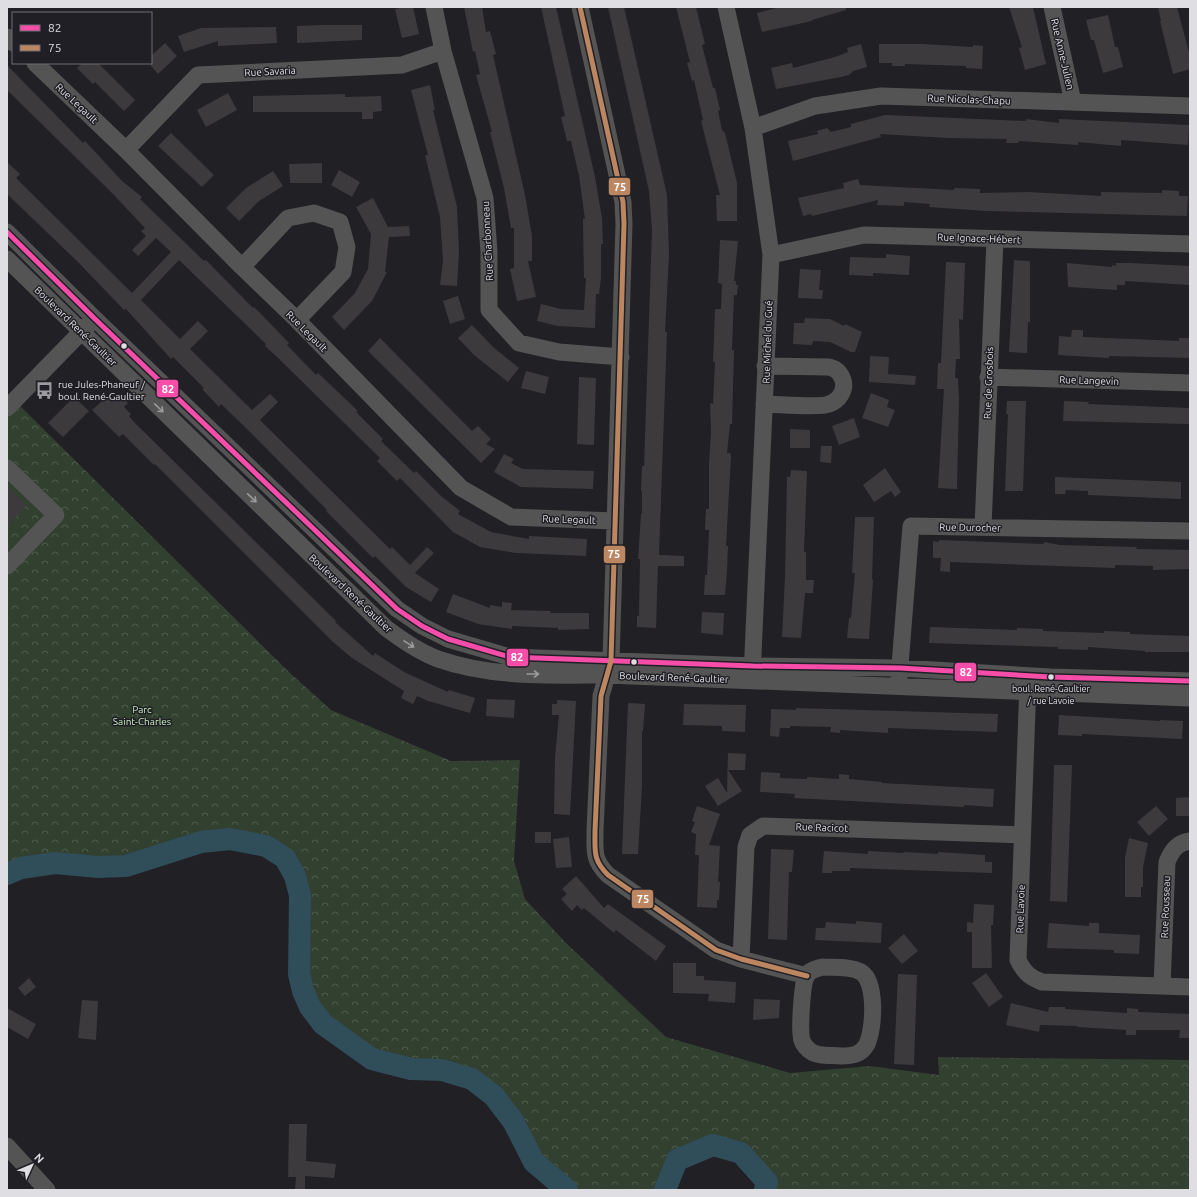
<svg xmlns="http://www.w3.org/2000/svg" width="1197" height="1197" font-family="Ubuntu,sans-serif">
	<style>
		.park { fill: url(#park-crowns) }
		.lines { fill: none; stroke-linecap: round; stroke-linejoin: round }
		.river { stroke: #304d5a; stroke-width: 22 }
		.building { fill: #3c3a3d }
		.minor { stroke: #545454; stroke-width: 17 }
		.bus-1-casing { stroke: #201f26; stroke-width: 8 }
		.bus-2-casing { stroke: #201f26; stroke-width: 8 }
		.bus-1 { stroke: #f54da8; stroke-width: 5 }
		.bus-2 { stroke: #bb8660; stroke-width: 5 }
		.oneway { stroke: #9a9a9c }
		.bus-dot { fill: #dfdfe3; stroke: #201f26; stroke-width: 1.5 }
		.labels { text-anchor: middle; stroke-width: 3; stroke-linejoin: round; paint-order: stroke }
		.bus-label { font-size: 9px; fill: #dfdfe3; stroke: #201f26 }
		.street-label { font-size: 10px; fill: #dfdfe3; stroke: #201f26 }
		.poi-label { font-size: 10px; fill: #dfdfe3; stroke: #201f26; text-anchor: start }
		.park-label { font-size: 10px; fill: #c7edbe; stroke: #201f26 }
		.line-badge { stroke: #201f26; stroke-width: 1.5 }
		.badge-label { font-size: 11px; text-anchor: middle; font-weight: bold; fill: #fff }
	</style>
	<defs>
		<pattern id="park-crowns" width="20" height="18" patternUnits="userSpaceOnUse"><rect width="20" height="18" fill="#32402f"/><path d="M2 6a3 3 0 1 1 6 0M12 15a3 3 0 1 1 6 0" fill="none" stroke="#4f5b4d"/></pattern>
	</defs>
	<rect width="100%" height="100%" fill="#212025"/>
	<!-- park -->
	<path class="park" d="M7,393L289,672L331,710L451,761L520,760L514,861L525,899L566,943L666,1037L790,1073L870,1066L939,1075L938,1057L1190,1060V1190H765L766,1182L741,1153L713,1145L677,1160L665,1190H580L544,1158L504,1096L487,1080L466,1068L448,1062L389,1058L370,1049L329,1019L320,1006L311,986L306,959L309,900L305,875L297,859L285,847L267,837L246,832L217,833L135,856L106,857L56,854L30,859L7,866Z"/>
	<g class="lines">
		<!-- river -->
		<path class="river" d="M7,874L21,868L55,863L98,867L126,866L201,842L230,839L266,846L285,858L295,876L300,895L299,974L303,991L310,1007L323,1024L372,1059L411,1069L442,1070L472,1079L494,1096L513,1121L534,1162L567,1190
			M665,1190L677,1160L713,1145L741,1153L767,1182L765,1190"/>
	</g>
	<!-- building -->
	<path class="building" d="M406,7H413L419,34L402,38L395,9Z
		M464,7H482L486,32L490,31L496,54L493,55L525,195L532,236V261H528L536,297L517,301L510,269L514,268V228H511L504,188L490,132H492L476,75L480,74L475,51L473,52Z
		M541,7H556L595,177L602,218L603,244H601V278L599,294H596L595,328L558,326L537,321L541,304L561,309L584,310L586,278H584L583,219H585L579,176L571,141H567L561,117L565,116Z
		M608,7H624L667,195L669,254L665,332H667L659,555L684,556V566H658L656,628L637,627V616H639L640,559H638L641,514H642V491H641L642,466H644L652,230L649,191Z
		M676,7H696L705,44L702,45L713,88H715L720,110L718,111L722,130L725,133L737,183V221H717L716,195H720L701,121L703,120L694,80L692,81L687,63L690,62Z
		M780,7H846V10L812,20V21L762,32L757,13Z
		M1009,7H1033L1046,64L1025,70L1019,48L1022,47Z
		M1158,7H1177L1190,56V69L1173,74L1160,21H1161Z
		M1108,15L1115,47H1118L1123,67L1103,73L1094,40H1091L1086,20Z
		M323,25H362V40L297,43V26Z
		M276,27L277,43L218,46V41L184,52L178,36L201,28Z
		M165,43L177,56L158,74L151,66V56Z
		M861,44L867,67L853,71L849,75L841,77L776,89L771,68L792,63L793,68L835,57L848,52L847,48Z
		M879,44H923L973,47V45L983,46L982,69L966,68V66L905,64V66H892V63H879Z
		M82,63H98L135,100L124,111L95,82L93,84L77,68Z
		M7,65L83,143L85,141L122,181L142,197L140,199L204,261L206,260L253,308L254,307L263,316L289,343L287,345L316,375L318,373L358,411L356,412L383,439L381,441L414,473L416,471L441,496L460,511L458,514L491,532L529,539V536L587,539L586,556L516,553L480,547L453,532L400,478L397,481L377,461L380,458L276,356L265,346L266,344L179,260L141,300L180,339L198,321L208,331L190,349L252,410L270,394L278,402L260,420L390,549L392,547L410,565L427,547L434,553L415,573L439,589L431,602L406,587L375,556L373,558L326,511L327,510L246,428L221,404L219,407L202,389L204,388L173,357L171,359L126,309L124,310L77,261L7,194V162L20,174L16,178L132,293L171,252L156,238L138,256L132,250L146,236L141,231L145,228L111,192L7,90Z
		M430,85L435,110H433L457,207L459,253L457,286L440,285L443,261L440,217L425,155H428L411,90Z
		M228,93L237,110L206,127L197,110Z
		M345,94V97L381,96L382,111L373,112V119H362V112H253V96Z
		M885,115L1026,121V119L1059,123V119L1189,125L1188,145L1121,140V146L1078,142V145L1019,141L1018,143H1006L1007,139L948,138L880,134L881,137L793,161L788,141L818,134L817,131L827,128L831,132L851,127V124Z
		M171,133L214,175L202,187L158,146Z
		M322,163V183H290L289,164Z
		M339,170L360,182L352,197L331,185Z
		M273,171L283,186L259,201L239,221L226,208L246,188Z
		M858,179L860,185L954,190V188L980,189V193L1028,192L1101,196V192L1162,193V190L1179,191V196H1188L1187,216L986,211L929,207L930,204L904,202V206L877,205L878,200L812,216L811,214L803,216L798,198L844,188L843,183Z
		M373,198L388,227L409,226L410,236L389,237L385,272H387L372,301L344,330L332,317L355,293L368,269L371,234L356,207Z
		M720,240L738,241L734,281H736V285H738L737,295H734L732,350H734V354L732,424H730L727,453H730L731,456L726,546H728L727,571L725,595H704L705,575H707L709,530H705L706,509H709V464L711,431L710,403L713,404L715,362H713L715,309H721L722,284L718,283Z
		M886,254L910,256L909,275L873,273V276L849,275L850,257L879,258H886Z
		M1014,260L1030,261V322H1028L1027,353L1009,352Z
		M946,262L965,263L963,320L959,319L960,359H956L955,378H958L959,399L957,489L938,488L944,389H937L938,363H941Z
		M1067,263L1112,267V265L1116,266V263H1130L1190,266V285L1125,281V285H1117V290L1068,287Z
		M800,269L821,270L819,290H823L822,299L798,298Z
		M458,296L465,319L450,324L443,301Z
		M805,318L830,319L844,326L845,324L862,332L855,352H851L830,342L813,341L812,345L793,344L794,323H804Z
		M472,325L493,347L519,368L508,382L474,355L458,338Z
		M1072,330H1083V337L1179,341V338H1190V358L1109,356V358L1058,355L1059,336L1071,337Z
		M380,338L472,431L478,426L491,439L486,444L495,449L481,463L368,351Z
		M870,356L889,357L888,374L916,376L915,385L869,382Z
		M526,371L549,377L545,394L521,388Z
		M579,377L596,378L594,445L577,444Z
		M871,393L889,400L887,407L895,410L888,427L862,418Z
		M109,395L115,401L120,395L128,403L124,407L131,414L129,416L134,422L336,621L335,622L373,656L375,653L404,672L448,692L449,690L475,698L470,713L428,701L417,696L413,704L401,698L404,691L352,658L333,642L155,464L154,465L123,434L119,437L92,410Z
		M74,397L89,411L63,437L48,423Z
		M1007,401H1026L1023,491H1005L1008,414H1006Z
		M1064,401L1089,402L1088,404L1190,408L1189,424L1063,421Z
		M854,418L860,437L839,445L832,426Z
		M790,429L810,430V448H790Z
		M821,446H832L831,463L820,462Z
		M504,454L514,459L511,463L523,469L594,471L593,489L521,487L494,472Z
		M885,468L901,492L895,497L891,491L874,502L863,485Z
		M791,470L807,471L804,552H806V580H814L813,593H805L801,638L782,637L785,577L787,477H790Z
		M1055,477L1181,482V499L1088,495V491L1066,490L1065,494H1055Z
		M7,486L27,505L7,527Z
		M855,517H874L872,579L873,580L869,639L847,638L849,618H851L855,573H852Z
		M939,540L1044,544V542L1060,545L1137,547L1136,549L1190,550V569L1153,570V566L1115,565V568L950,562V572L940,571L941,558H933V541L939,542Z
		M453,594L490,608V605L502,607V602L512,603L511,610L551,611L550,613H589V629L558,630V628L512,626V629L478,624L446,612Z
		M702,612L724,613L723,635L701,633Z
		M930,627L1017,630V628L1043,629V631L1104,633V631L1130,632V634L1190,636V652H1145V651L1088,647V650L1058,649V647L929,643Z
		M487,699L515,700L514,718L486,716Z
		M557,700L576,701L570,815L554,814L555,757L559,715H552V704H557Z
		M628,703L645,704L643,731H642V786L638,854H622Z
		M684,704L746,705L745,732L722,731V726L683,725Z
		M796,708L998,714L997,732L888,728V733L840,730V733L830,732L831,727L790,726V728H780L779,737L770,736L771,709L796,710Z
		M1059,715L1160,721V720L1183,721L1182,739L1082,734V736L1058,735Z
		M728,753L746,754L745,770H728L742,791L718,806L705,786L718,778L727,793Z
		M1054,765H1072L1067,902L1050,901Z
		M761,772L780,773V778L807,779V777L839,779V774L849,775V779L882,782V783L994,789L993,807L964,805V807L794,798L795,794L760,792Z
		M1190,797V816H1176V798Z
		M697,806L720,814L709,845L720,846L718,882H720L719,900H717V908L697,907L699,855H695L696,834L691,832L695,822L692,821Z
		M1156,806L1168,819L1149,836L1137,822Z
		M535,832H551V843H535Z
		M569,837L572,867L556,868L553,839Z
		M1129,838L1148,843L1143,867V887H1141V897H1125V858Z
		M771,849L794,850L792,872H789L787,940L768,939Z
		M824,851L868,854V851L903,853L904,852L938,854V852L985,855V862H992V873L850,868V871H832V873H822Z
		M576,876L604,908L608,904L666,946L656,961L616,930L614,933L584,908L582,910L577,905L572,911L561,899L567,894L562,889Z
		M974,904L994,905L993,925H991L992,968H972V932H967V922L973,923Z
		M856,921L882,923L881,943L815,940L816,928H825L826,922L856,924Z
		M1049,923L1089,926V923H1099V933L1140,935L1139,954L1114,953V950L1047,948Z
		M904,934L918,951L902,964L888,948Z
		M673,963H696V976H704V980L736,982L735,1003L708,1001L709,994L673,993Z
		M986,973L1003,997L989,1007L972,983Z
		M898,974L917,975L914,1065L894,1064Z
		M29,978L36,987L25,996L18,988Z
		M754,999L780,1000L779,1018L753,1020Z
		M82,1000L98,1001L96,1040L78,1038Z
		M1011,1003L1048,1012L1049,1007H1065V1009L1127,1013V1008L1138,1009V1012L1190,1014V1038H1179L1180,1030H1136V1035H1126V1030L1077,1027V1026L1040,1025L1039,1032L1006,1025Z
		M7,1008L36,1024L28,1039L7,1027Z
		M289,1124H307L306,1161L336,1164L334,1178L305,1176V1190H295L296,1177H288Z"/>
	<g class="lines">
		<!-- minor -->
		<path class="minor" d="M434,7L443,51L485,198L489,252V310L519,343L559,352L621,357
			M580,7L623,202L624,224L611,661L601,696L595,831C595,852 593,860 608,875L716,950L741,959L807,976
			M726,7L753,128L771,255L752,676
			M1052,7L1073,102
			M7,37L13,43
			M35,63L126,150L242,267L297,320L461,488L511,517L615,521
			M753,128L815,106L881,96L1190,106
			M126,150L198,75L402,65L443,51
			M7,232L94,318L397,609L422,626L448,639L510,657L753,666L900,668L1050,677L1190,681
			M771,255L864,235L1190,244
			M7,259L386,628C402,640 419,652 438,659C492,678 551,675 607,675L1190,698
			M242,267L288,218L314,213L340,222L347,247L343,272L297,320
			M988,377L1190,383
			M764,404C777,404 820,408 829,404C839,401 846,390 843,380C840,372 836,368 828,367L765,366
			M7,408L89,324
			M7,468L56,515L7,566
			M983,527L995,239
			M899,678L911,526L1190,531
			M1028,682L1018,960C1024,972 1029,977 1042,982L1190,987
			M741,959L746,847L750,835L763,826L1022,835
			M822,967C834,968 850,966 861,972C877,982 874,1029 867,1044C861,1055 852,1056 841,1056C831,1055 816,1057 809,1050C804,1046 801,1040 801,1034C800,1024 802,985 806,976C809,970 816,969 822,967Z
			M1162,986L1167,862C1172,850 1177,843 1190,841
			M7,1146L47,1190"/>
		<defs>
			<path id="bus-1" d="M7,232L94,318L397,609L422,626L448,639L510,657L753,666L900,668L1050,677L1190,681"/>
			<path id="bus-2" d="M580,7L623,202L624,224L611,661L601,696L595,831C595,852 593,860 608,875L716,950L741,959L807,976"/>
		</defs>
		<!-- bus-1 casing -->
		<use href="#bus-1" class="bus-1-casing"/>
		<!-- bus-2 casing -->
		<use href="#bus-2" class="bus-2-casing"/>
		<!-- bus-1 -->
		<use href="#bus-1" class="bus-1"/>
		<!-- bus-2 -->
		<use href="#bus-2" class="bus-2"/>
	</g>
	<!-- one-way arrows -->
	<defs><path id="oneway-shaft" d="M-6 0H5M1.5-3L5.5 0L1.5 3" fill="none" stroke-width="1.6" stroke-linecap="round" stroke-linejoin="round"/></defs>
	<g class="oneway">
		<use href="#oneway-shaft" transform="translate(159 408) rotate(44)"/>
		<use href="#oneway-shaft" transform="translate(252 498) rotate(44)"/>
		<use href="#oneway-shaft" transform="translate(409 644) rotate(32)"/>
		<use href="#oneway-shaft" transform="translate(533 674)"/>
	</g>
	<!-- icons -->
	<defs>
		<symbol id="bus-bare" viewBox="-9 -9 18 18"><path d="M-5-6H5V4H4V6H2V4H-2V6H-4V4H-5ZM-3.5-4V0h7V-4ZM-3.5 1.2v1.5H-2V1.2ZM2 1.2v1.5H3.5V1.2Z" fill="#9c9ca0" stroke="#201f26" stroke-width="2.5" paint-order="stroke"/></symbol>
	</defs>
	<g fill-rule="evenodd">
		<use href="#bus-bare" x="32" y="378" width="25" height="25"/>
	</g>
	<!-- markers -->
	<g class="bus-dot">
		<circle cx="124" cy="346" r="3.5"/>
		<circle cx="634" cy="662" r="3.5"/>
		<circle cx="1051" cy="677" r="3.5"/>
	</g>
	<g class="labels">
		<!-- bus labels -->
		<g class="bus-label">
			<text x="1051" y="692">boul. René-Gaultier<tspan x="1051" dy="12">/ rue Lavoie</tspan></text>
		</g>
		<!-- street labels -->
		<g class="street-label">
			<text transform="translate(1063 54) rotate(77)" y="4">Rue Anne-Julien</text>
			<text transform="translate(270 71) rotate(-3)" y="4">Rue Savaria</text>
			<text transform="translate(969 99) rotate(2)" y="4">Rue Nicolas-Chapu</text>
			<text transform="translate(77 103) rotate(43)" y="4">Rue Legault</text>
			<text transform="translate(979 238) rotate(2)" y="4">Rue Ignace-Hébert</text>
			<text transform="translate(487 241) rotate(-93)" y="4">Rue Charbonneau</text>
			<text transform="translate(76 326) rotate(44)" y="4">Boulevard René-Gaultier</text>
			<text transform="translate(307 331) rotate(45)" y="4">Rue Legault</text>
			<text transform="translate(767 342) rotate(-88)" y="4">Rue Michel du Gué</text>
			<text transform="translate(1089 380) rotate(2)" y="4">Rue Langevin</text>
			<text transform="translate(988 383) rotate(-88)" y="4">Rue de Grosbois</text>
			<text transform="translate(569 519) rotate(2)" y="4">Rue Legault</text>
			<text transform="translate(970 527) rotate(1)" y="4">Rue Durocher</text>
			<text transform="translate(351 593) rotate(43)" y="4">Boulevard René-Gaultier</text>
			<text transform="translate(674 677) rotate(2)" y="4">Boulevard René-Gaultier</text>
			<text transform="translate(822 827) rotate(2)" y="4">Rue Racicot</text>
			<text transform="translate(1165 907) rotate(-88)" y="4">Rue Rousseau</text>
			<text transform="translate(1020 909) rotate(-88)" y="4">Rue Lavoie</text>
		</g>
		<!-- poi labels -->
		<g class="poi-label">
			<text x="58" y="388">rue Jules-Phaneuf /<tspan x="58" dy="12">boul. René-Gaultier</tspan></text>
		</g>
		<!-- park labels -->
		<g class="park-label">
			<text x="142" y="713">Parc<tspan x="142" dy="12">Saint-Charles</tspan></text>
		</g>
	</g>
	<g class="line-badge">
		<rect x="608" y="177" width="23" height="19" rx="4" fill="#bb8660"/>
		<rect x="156" y="379" width="23" height="19" rx="4" fill="#f54da8"/>
		<rect x="603" y="545" width="23" height="19" rx="4" fill="#bb8660"/>
		<rect x="506" y="648" width="23" height="19" rx="4" fill="#f54da8"/>
		<rect x="954" y="662" width="23" height="20" rx="4" fill="#f54da8"/>
		<rect x="631" y="889" width="23" height="20" rx="4" fill="#bb8660"/>
	</g>
	<g class="badge-label">
		<text x="620" y="191">75</text>
		<text x="168" y="393">82</text>
		<text x="614" y="558">75</text>
		<text x="517" y="661">82</text>
		<text x="966" y="676">82</text>
		<text x="643" y="903">75</text>
	</g>
	<!-- border -->
	<rect width="1197" height="1197" fill="none" stroke="#dfdfe3" stroke-width="16"/>
	<!-- legend -->
	<rect x="12" y="12" width="140" height="52" fill="#201f26" stroke="#6c6c72"/>
	<rect x="20" y="25" width="20" height="6" fill="#f54da8" stroke="#6c6c72"/>
	<text x="48" y="32" font-size="12" fill="#dfdfe3">82</text>
	<rect x="20" y="45" width="20" height="6" fill="#bb8660" stroke="#6c6c72"/>
	<text x="48" y="52" font-size="12" fill="#dfdfe3">75</text>
	<!-- north arrow -->
	<g transform="translate(32 1165) rotate(46)" stroke="#201f26" stroke-width="3" paint-order="stroke">
	<path d="M0-3L7 15L0 10L-7 15Z" fill="#dfdfe3"/>
	<text y="-6" font-size="11" font-weight="bold" text-anchor="middle" fill="#dfdfe3">N</text>
	</g>
</svg>
